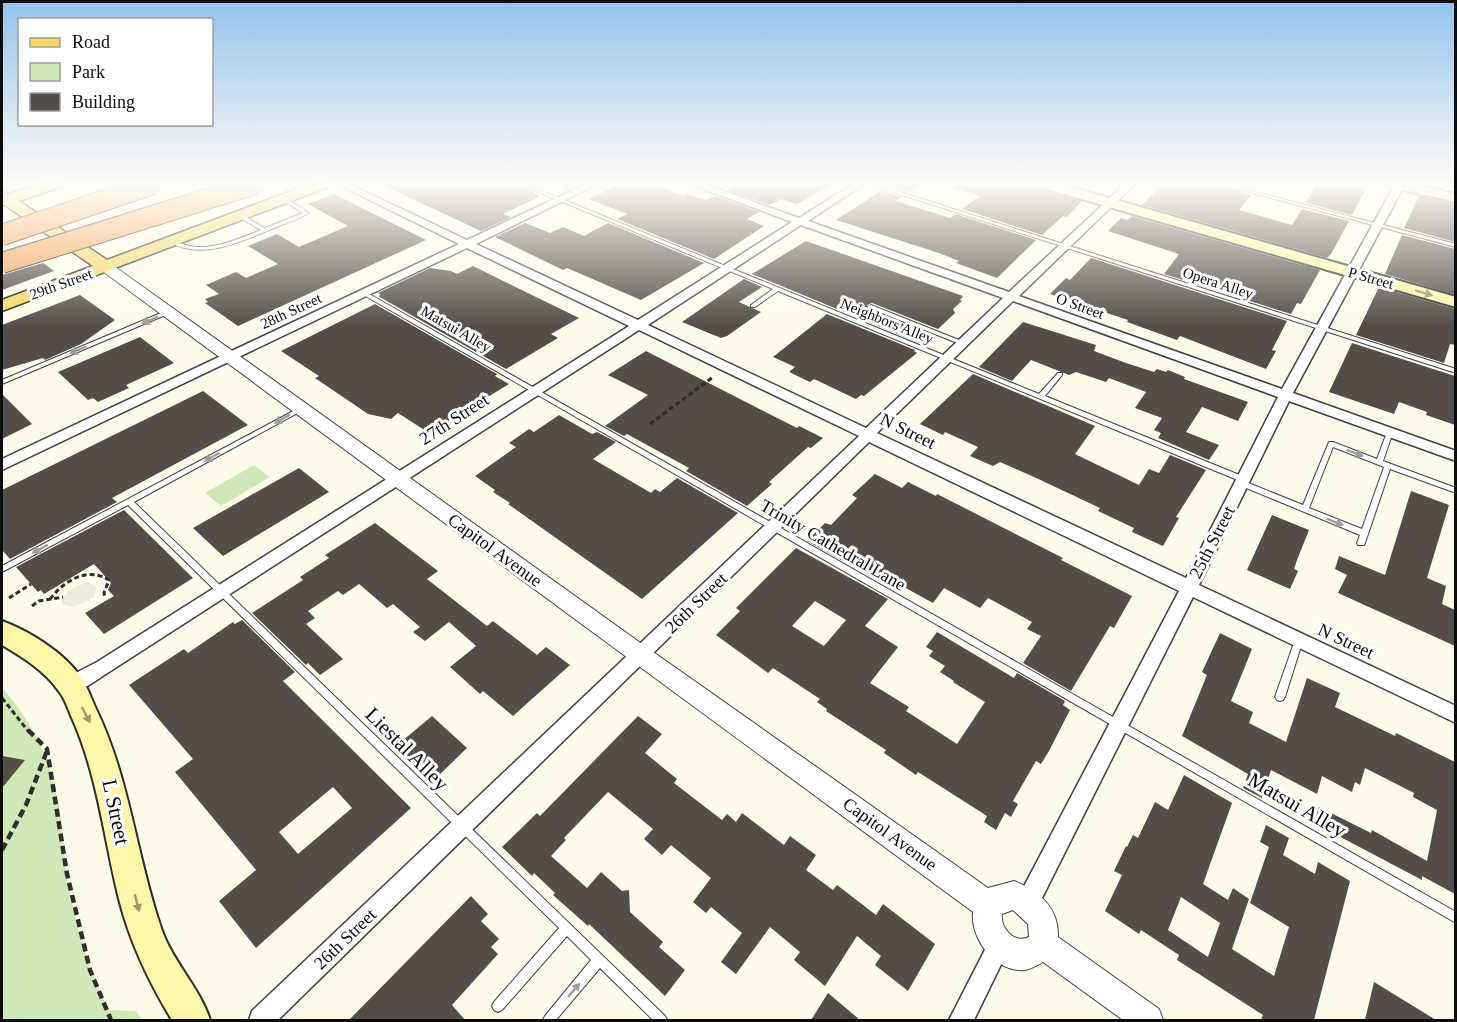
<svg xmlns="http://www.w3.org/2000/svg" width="1457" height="1022" font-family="Georgia,serif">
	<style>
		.green { fill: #cee8b6 }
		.plaza { fill: #ede9db }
		.building { fill: #544d48; fill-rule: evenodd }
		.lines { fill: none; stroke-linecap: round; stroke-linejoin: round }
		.service-casing { stroke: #3f3f3f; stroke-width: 2 }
		.minor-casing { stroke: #3f3f3f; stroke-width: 3 }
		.tertiary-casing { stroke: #3f3f3f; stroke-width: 2 }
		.secondary-casing { stroke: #2e2e2e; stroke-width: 4 }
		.primary-casing { stroke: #1d1d1d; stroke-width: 3 }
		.path-far1 { stroke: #2e2e2e; stroke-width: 3; stroke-dasharray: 5 3; stroke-linecap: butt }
		.path { stroke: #2e2e2e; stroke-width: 4.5; stroke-dasharray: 8 4.5; stroke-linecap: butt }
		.service { fill: #fff; fill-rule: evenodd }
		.minor { fill: #fff; fill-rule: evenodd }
		.tertiary { fill: #fff; fill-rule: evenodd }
		.secondary { fill: #fef7a7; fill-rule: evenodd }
		.primary { fill: #f6d763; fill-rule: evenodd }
		.motorway-bridge-casing { stroke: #1d1d1d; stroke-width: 22; stroke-linecap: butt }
		.motorway-bridge { stroke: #f2a256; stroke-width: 20 }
		.oneway { fill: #9d9969 }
		.oneway2 { fill: #9e9e9e }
		.labels { text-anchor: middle; stroke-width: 6; stroke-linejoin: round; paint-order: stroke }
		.far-street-label { font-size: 15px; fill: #0c0c0c; stroke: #fff }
		.street-label { font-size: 18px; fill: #0c0c0c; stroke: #fff }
		.near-street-label { font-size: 21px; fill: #0c0c0c; stroke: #fff }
	</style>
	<rect width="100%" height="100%" fill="#fffbeb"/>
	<!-- green -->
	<path class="green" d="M254,465L270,477L221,506L205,493Z
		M2,688C36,725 55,769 61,820C63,839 64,859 67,879C75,924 88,969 109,1010L136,1011L142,1020H2Z"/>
	<!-- plaza -->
	<path class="plaza" d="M87,582L97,587L93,598L73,607L62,604V599L68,591Z"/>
	<!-- building -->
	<path class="building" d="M380,184H517L541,196L503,214L511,217L481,231Z
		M620,184H651L683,196L687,194L706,200L715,196L759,212L747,219L764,226L714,259L617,219L627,214L589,199Z
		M737,184H833L797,204L781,199L770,205L726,190Z
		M891,184H921L909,192L888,186Z
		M954,184H1036L1039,189L1082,201L1067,217L1063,216L1042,235L962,209L980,196L954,188Z
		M1163,184H1216L1251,195L1239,210L1292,225L1302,209L1349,221L1331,254L1327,258L1142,205Z
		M1318,184H1348L1366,189L1352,215L1306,203Z
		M881,191L902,197L896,201L950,218L955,214L1036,240L997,278L956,263L959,261L939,253L836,220Z
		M334,194L426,240L238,326L205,303L208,302L205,299L219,294L206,285L236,272L246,278L278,264L248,246L277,234L299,247L348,226L308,204Z
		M1419,196L1455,204V242L1404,228Z
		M1132,216L1320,270L1301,304L1297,303L1291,314L1164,274L1179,254L1108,231L1121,218L1128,220Z
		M525,223L550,233L563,227L584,236L608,223L704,263L641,300L567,268L563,270L495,237Z
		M1402,235L1455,249V295L1385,274Z
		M806,241L963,296L960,300L962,301L953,309L955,313L938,329L872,303L867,305L868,310L932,335L922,344L752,274Z
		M1091,258L1287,321L1272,350L1276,351L1266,369L1180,336L1177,340L1127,322L1128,320L1050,294L1066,278L1070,280Z
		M43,263L54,271L2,290V275Z
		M473,266L579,318L551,334L558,338L506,369L378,296L381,295L378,293L430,268L451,271L457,274Z
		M744,279L762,287L739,302L761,312L727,336L721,338L682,322Z
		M1379,287L1455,309V345L1450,344L1444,363L1356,335Z
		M80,295L115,320L81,344L45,360L43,358L2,370V325Z
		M375,304L497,374L495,376L509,384L429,433L398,413L391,419L368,414L315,378L319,376L281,351Z
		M827,314L915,350L914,351L917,353L864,396L861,395L856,399L814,379L810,382L789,372L795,367L773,357Z
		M1023,322L1096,345L1094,351L1126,363L1154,372L1157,369L1166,372L1168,370L1185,377L1184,379L1248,402L1238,421L1202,407L1186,432L1219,445L1209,460L1158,438L1161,433L1154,430L1162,418L1135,408L1146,392L1109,378L1106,382L1076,372L1069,375L1031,360L1012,381L979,367Z
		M140,337L174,363L126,385L129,388L98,402L93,398L88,400L58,372Z
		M1352,343L1455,376V425L1426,415L1427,412L1399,402L1394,414L1329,392Z
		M646,351L797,428L799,426L823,438L811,448L808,447L769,482L772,484L747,506L686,471L689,468L627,434L624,436L605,426L648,395L608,375Z
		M973,374L1095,426L1075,454L1139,485L1149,469L1159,473L1170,455L1204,469L1206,470L1176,517L1179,518L1163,546L1132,532L1134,528L1098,511L1100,508L1034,477L1000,462L993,466L970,456L978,447L945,432L943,435L920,424Z
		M203,391L248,425L112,498L117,502L10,559L2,550V490Z
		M2,394L32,424L2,439Z
		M559,415L592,434L597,432L616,442L593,459L651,493L655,489L660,492L677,478L738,513L642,599L508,504L510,503L493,492L495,490L475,476L516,447L509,443L529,429L534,432Z
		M299,468L329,492L223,556L193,528Z
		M875,474L902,488L908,482L936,496L937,494L1063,558L1061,560L1132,596L1114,628L1110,626L1071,691L1023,663L1041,636L1027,629L1032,622L988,598L980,608L944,588L933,603L902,586L898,591L895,590L807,541L825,523L831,525L857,498L852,495Z
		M1411,491L1449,505L1427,578L1446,586L1442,604L1455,610V646L1338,593L1347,575L1335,569L1339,556L1385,575Z
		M124,510L193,578L104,634L85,613L114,596L108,590L111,583L94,564L44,594L41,590L38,592L16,567Z
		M1272,515L1309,530L1297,560L1294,569L1298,571L1290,589L1247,570Z
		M375,523L438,571L427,579L487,626L493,621L537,655L546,647L570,665L513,716L483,691L480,694L450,667L476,646L449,622L425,641L413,632L420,627L393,604L387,608L359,584L343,595L338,591L308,611L315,618L306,624L343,659L320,675L308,663L306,665L252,613L303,580L300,577L329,558L325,555Z
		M796,548L888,599L865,626L898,647L870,683L909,707L906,711L957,744L985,702L953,682L954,681L940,672L945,666L929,656L933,651L926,647L937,632L1014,678L1017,673L1065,701L1063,705L1070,710L1049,751L1041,764L1036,761L1013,801L1018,804L1011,817L1005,813L996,830L984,822L987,816L918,772L916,775L884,753L886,750L826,711L827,709L817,702L820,699L773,668L768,673L716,635L740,611L736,608ZM815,601L846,620L824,646L792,626Z
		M242,620L295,672L283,681L411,808L256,948L219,901L256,870L175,772L193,759L129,685L184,649L188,653L233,622L235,624ZM333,787L352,808L298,854L279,832Z
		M1220,633L1252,649L1231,701L1253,712L1249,723L1286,742L1307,678L1340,693L1335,707L1395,736L1396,733L1455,762V894L1422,876V880L1314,823L1319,807L1371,833L1372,830L1427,861L1437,810L1413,797L1414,793L1365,768L1360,785L1355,782L1352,792L1322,776L1317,794L1271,770L1262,798L1243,788L1248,774L1182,736L1207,675L1202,672Z
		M432,716L467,748L432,782L395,747Z
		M638,716L662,734L645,753L677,779L674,783L722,820L727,814L736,822L742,813L784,845L790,836L816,855L806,870L833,890L837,885L876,915L883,904L935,944L908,991L875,965L881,956L857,936L825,986L794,960L800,952L770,927L736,974L721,962L742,933L711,907L706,913L693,902L711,878L671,845L662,855L644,839L653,829L608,792L564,838L566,840L551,856L587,888L601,872L622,891L629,890L630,912L663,942L659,947L685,970L665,996L589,924L588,926L553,895L555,893L534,873L532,876L502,847L537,813L540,816Z
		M2,756L25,760L2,788Z
		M1184,775L1232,803L1203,884L1228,900L1233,888L1249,899L1232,949L1274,976L1289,927L1250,903L1269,847L1260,842L1266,825L1289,838L1283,855L1315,874L1318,862L1350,881L1314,1020H1261L1263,1015L1177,960L1179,955L1141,930L1139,934L1105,911L1122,875L1114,871L1126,846L1127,847L1133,835L1138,838L1155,802L1168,810ZM1181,897L1220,923L1208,957L1168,930Z
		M471,896L488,914L481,921L499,939L491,947L498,954L452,1005L465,1020H349Z
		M1374,982L1436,1020H1365Z
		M828,993L860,1020H811Z"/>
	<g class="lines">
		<defs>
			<path id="service" d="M519,184H525L1039,394L1058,373H1062V375L1045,396L1247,478L1248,480L1246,482L1303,505L1329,442H1333L1377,459L1387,432L1390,430L1393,432L1383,461L1456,488V493L1390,469L1365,543L1364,545H1358L1357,543L1360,535L1239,485L1238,483L1240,481L778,291L755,307H751V305L773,289ZM1333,447L1384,467L1362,529L1309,508Z
				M868,184H875L1456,369V373Z
				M1218,184H1225L1456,244V247Z
				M565,186H569L580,191L578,192L565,188Z
				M282,198H286L309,213C299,219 286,223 274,228C242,241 203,261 169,242L172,240C180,243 187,246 196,247C218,248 240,238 261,230L238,217V215H242L265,228L303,213L282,200Z
				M364,291L1456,912V923L362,294L361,293Z
				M871,305L964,342L965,343L962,345L960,344L869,308L868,307Z
				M168,310L171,312L170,313L2,384V380Z
				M301,407L303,408L304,409L303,410L134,502L665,1016L667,1020H653L600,968L556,1020H543L545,1016L591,960L567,936L502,1010L498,1012L494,1010L492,1006L494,1002L559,928L128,505L2,572V566Z
				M1299,636L1302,637L1303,640L1285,697L1283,700L1280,701L1277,700L1275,697L1295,640L1296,637Z"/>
			<path id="minor" d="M337,184H349L467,240L586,184H598L476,244L638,320L792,222L690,184H704L799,218L853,184H864L808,221L1009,292L1125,184H1135L1019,296L1282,389L1395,184H1405L1293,393L1456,451V461L1289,401L1199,585L1456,706V723L1193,597L1036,910L1028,913L1020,910L1017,902L1020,894L1179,591L869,442L278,1020H249L252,1011L859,436L639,330L109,672C97,679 78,696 64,691L61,685L64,679L97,662L629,326L467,248L2,470V459L459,244ZM801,225L1003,298L866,428L648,325ZM1013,301L1278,397L1186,578L877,433Z
				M999,935L1007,938L1010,946L974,1020H949L991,938Z"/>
			<path id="tertiary" d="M106,263L111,264L649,649L988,888L1014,881C1039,891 1059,907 1058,937L1159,1009L1163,1020H1123L1043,962C1038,965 1031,969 1025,970C996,973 970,939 973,912L101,270L99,267L101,264ZM1013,910L1028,924L1029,937C1014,944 1000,928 1002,914Z"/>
			<path id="secondary" d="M1038,184H1060L1456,297V307L1040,187Z
				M1388,184H1413L1456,194V202L1390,187Z
				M2,621C29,631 63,652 80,676C87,686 91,698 96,709C130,779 136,855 161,928C172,961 200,988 210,1020H172C149,982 130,943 119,899C104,839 98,776 72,718C68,709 65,698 58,690C44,670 22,657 2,645Z"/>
			<path id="primary" d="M41,184H63L61,187L19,201L107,260L310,184H330L328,187L2,311V300L93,266L5,205H2V192L9,194Z"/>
		</defs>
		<!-- service casing -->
		<use href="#service" class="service-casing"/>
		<!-- minor casing -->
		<use href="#minor" class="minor-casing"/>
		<!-- tertiary casing -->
		<use href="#tertiary" class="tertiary-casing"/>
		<!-- secondary casing -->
		<use href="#secondary" class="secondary-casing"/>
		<!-- primary casing -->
		<use href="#primary" class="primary-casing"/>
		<!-- path-far1 -->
		<path class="path-far1" d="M650,424L713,377
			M9,598L31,584
			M50,599C64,581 87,566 109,580L104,593L105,598
			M32,606L39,601L63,597
			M2,698L29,732"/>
		<!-- path -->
		<path class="path" d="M28,730L47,749L67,874L90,970L111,1020
			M2,850L26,805L47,751"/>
		<!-- service -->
		<use href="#service" class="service"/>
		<!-- minor -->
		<use href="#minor" class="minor"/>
		<!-- tertiary -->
		<use href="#tertiary" class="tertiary"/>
		<!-- secondary -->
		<use href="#secondary" class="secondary"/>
		<!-- primary -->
		<use href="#primary" class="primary"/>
		<defs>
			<path id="motorway-bridge" d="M2,235L153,184
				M2,263L255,184"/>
		</defs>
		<!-- motorway-bridge casing -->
		<use href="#motorway-bridge" class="motorway-bridge-casing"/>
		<!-- motorway-bridge -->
		<use href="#motorway-bridge" class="motorway-bridge"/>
	</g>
	<!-- one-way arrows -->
	<defs><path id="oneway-solid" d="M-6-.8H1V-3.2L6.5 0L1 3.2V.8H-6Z" transform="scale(1.5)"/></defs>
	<g class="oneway">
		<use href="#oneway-solid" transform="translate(1424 293) rotate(16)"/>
		<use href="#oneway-solid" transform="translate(86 715) rotate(62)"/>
		<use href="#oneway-solid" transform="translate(137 903) rotate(76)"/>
	</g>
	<g class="oneway2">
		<use href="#oneway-solid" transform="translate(150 320) rotate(156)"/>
		<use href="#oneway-solid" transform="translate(78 350) rotate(157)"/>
		<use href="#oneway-solid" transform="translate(282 419) rotate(151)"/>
		<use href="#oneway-solid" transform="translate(1355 453) rotate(21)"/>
		<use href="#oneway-solid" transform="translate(212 457) rotate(152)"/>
		<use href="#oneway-solid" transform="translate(1335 522) rotate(22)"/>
		<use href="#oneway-solid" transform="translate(40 549) rotate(152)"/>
		<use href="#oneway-solid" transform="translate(574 990) rotate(-50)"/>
	</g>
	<!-- sky -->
	<linearGradient id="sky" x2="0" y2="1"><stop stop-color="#92c3ed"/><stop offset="0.56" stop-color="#fffdf6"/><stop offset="1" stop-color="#fffdf6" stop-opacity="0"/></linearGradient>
	<rect width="1457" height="327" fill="url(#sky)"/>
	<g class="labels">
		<!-- far-street labels -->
		<g class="far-street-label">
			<text transform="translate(1371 278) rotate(16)" y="5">P Street</text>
			<text transform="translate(1218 283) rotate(18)" y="5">Opera Alley</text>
			<text transform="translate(61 284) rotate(-20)" y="5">29th Street</text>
			<text transform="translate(1080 306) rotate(20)" y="5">O Street</text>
			<text transform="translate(291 311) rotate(-25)" y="5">28th Street</text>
			<text transform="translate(887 321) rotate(22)" y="5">Neighbors Alley</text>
			<text transform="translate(456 329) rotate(30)" y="5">Matsui Alley</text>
		</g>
		<!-- street labels -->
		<g class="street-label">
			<text transform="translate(454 419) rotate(-33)" y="6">27th Street</text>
			<text transform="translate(908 431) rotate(26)" y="6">N Street</text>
			<text transform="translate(1212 542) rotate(-63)" y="6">25th Street</text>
			<text transform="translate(833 545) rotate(30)" y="6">Trinity Cathedral Lane</text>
			<text transform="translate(495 550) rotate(36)" y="6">Capitol Avenue</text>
			<text transform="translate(696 603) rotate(-44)" y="6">26th Street</text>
			<text transform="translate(1346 641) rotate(25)" y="6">N Street</text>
			<text transform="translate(890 834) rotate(36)" y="6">Capitol Avenue</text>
			<text transform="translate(345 939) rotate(-44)" y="6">26th Street</text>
		</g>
		<!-- near-street labels -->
		<g class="near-street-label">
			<text transform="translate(407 749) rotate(45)" y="7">Liestal Alley</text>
			<text transform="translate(1297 805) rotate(30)" y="7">Matsui Alley</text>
			<text transform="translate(116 812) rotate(78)" y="7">L Street</text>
		</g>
	</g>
	<!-- border -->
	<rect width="1457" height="1022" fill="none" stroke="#0c0c0c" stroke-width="6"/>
	<!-- legend -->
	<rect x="18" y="18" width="195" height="108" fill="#ffffff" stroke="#9e9e9e" stroke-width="1.5"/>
	<rect x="30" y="38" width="30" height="9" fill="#f6d763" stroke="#9e9e9e" stroke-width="1.5"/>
	<text x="72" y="48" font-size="18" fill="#0c0c0c">Road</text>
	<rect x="30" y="63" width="30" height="18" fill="#cee8b6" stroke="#9e9e9e" stroke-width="1.5"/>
	<text x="72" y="78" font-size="18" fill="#0c0c0c">Park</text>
	<rect x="30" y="93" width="30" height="18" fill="#544d48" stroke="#9e9e9e" stroke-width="1.5"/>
	<text x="72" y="108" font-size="18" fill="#0c0c0c">Building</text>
</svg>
